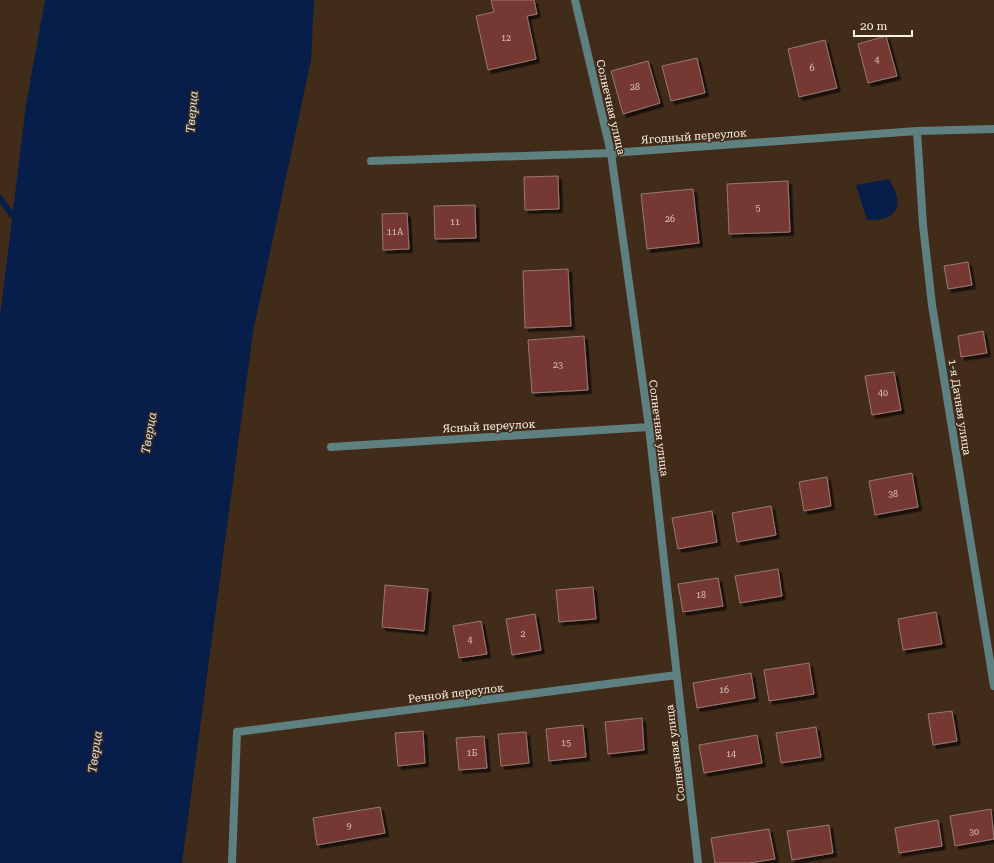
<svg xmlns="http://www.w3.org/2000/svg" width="994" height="863" font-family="'Roboto Serif',serif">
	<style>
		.water { fill: #061e49 }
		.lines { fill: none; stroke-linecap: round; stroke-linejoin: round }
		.stream { stroke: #061e49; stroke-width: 6 }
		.building { fill: #753932; stroke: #997873; filter: url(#shadow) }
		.lane { stroke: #5e8080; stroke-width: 8 }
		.street { stroke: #5e8080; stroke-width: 8 }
		.labels { text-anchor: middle; stroke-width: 3; stroke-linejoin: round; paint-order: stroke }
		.number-label { font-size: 9px; fill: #dcc2b8 }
		.street-label { font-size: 11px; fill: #fef0e5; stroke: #412c1a }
		.water-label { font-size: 12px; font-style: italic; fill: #d7e1f0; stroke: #412c1a }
	</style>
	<defs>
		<filter id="shadow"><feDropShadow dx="3.5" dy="3.5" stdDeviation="0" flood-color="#0009"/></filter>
	</defs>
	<rect width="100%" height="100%" fill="#412c1a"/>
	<!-- water -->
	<path class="water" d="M45,0H314L311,60L253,332L182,863H0V316L26,105Z
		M889,179C892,185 896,191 897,197C901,217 881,221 867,220L856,185Z"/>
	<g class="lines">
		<!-- stream -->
		<path class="stream" d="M0,198L12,215L19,218"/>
	</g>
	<!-- building -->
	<path class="building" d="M491,0H534L537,14L527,16L536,59L488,70L476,16L494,12Z
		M886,36L897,76L868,83L858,44Z
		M825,40L837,88L799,97L788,49Z
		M697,58L705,93L671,101L662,66Z
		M648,61L660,103L623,114L611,71Z
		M558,176L559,209L525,210L524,177Z
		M788,181L790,232L729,234L727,184Z
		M693,189L699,243L647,249L641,194Z
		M475,205L476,238L435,239L434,206Z
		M407,213L409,249L383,250L382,214Z
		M968,262L972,285L948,289L944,266Z
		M568,269L571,326L525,328L523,271Z
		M983,331L987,353L961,357L958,336Z
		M584,336L588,390L532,393L528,340Z
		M894,372L901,410L872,415L865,376Z
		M912,473L918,507L875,515L869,481Z
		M827,477L831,506L804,511L799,482Z
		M771,506L776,535L737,542L732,513Z
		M712,511L717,542L678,549L672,518Z
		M778,569L782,596L740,603L735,576Z
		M718,578L723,606L683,612L678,584Z
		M385,585L428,589L424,631L382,627Z
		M593,587L596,619L559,622L556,590Z
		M936,612L942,644L903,650L898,619Z
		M535,614L541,650L512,655L506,619Z
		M481,621L487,654L459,658L453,626Z
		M809,663L814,694L769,701L764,670Z
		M751,673L755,698L697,708L693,683Z
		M952,711L957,741L933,745L928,714Z
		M642,718L644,750L608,754L605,722Z
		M583,725L586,757L549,761L546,729Z
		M816,727L821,757L781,763L776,733Z
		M423,731L425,763L398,766L395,733Z
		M526,732L529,763L501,766L498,734Z
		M757,735L762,763L704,773L699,745Z
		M484,736L487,768L459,770L456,738Z
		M380,807L385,833L317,845L313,818Z
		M991,809L994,839L955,846L950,816Z
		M938,820L942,846L899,853L895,828Z
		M829,825L833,853L792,860L787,831Z
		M769,829L775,859L749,863H715L711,838Z"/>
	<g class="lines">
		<!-- lane -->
		<path class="lane" d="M232,863L237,732"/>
		<!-- street -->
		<path class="street" d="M575,0L611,153L649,427L698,863
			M917,131L923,225L932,305L994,686
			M371,161L611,153L917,131L994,129
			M331,447L649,427
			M237,732L677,675"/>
	</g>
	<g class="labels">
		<!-- number labels -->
		<g class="number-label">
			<text x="506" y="41">12</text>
			<text x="877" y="63">4</text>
			<text x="812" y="71">6</text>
			<text x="635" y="90">28</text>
			<text x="758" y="211">5</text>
			<text x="670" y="222">26</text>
			<text x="455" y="225">11</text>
			<text x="395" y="235">11А</text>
			<text x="558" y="368">23</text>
			<text x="883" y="396">40</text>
			<text x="893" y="497">38</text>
			<text x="701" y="598">18</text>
			<text x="523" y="637">2</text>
			<text x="470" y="643">4</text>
			<text x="724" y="693">16</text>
			<text x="566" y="746">15</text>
			<text x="472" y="756">1Б</text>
			<text x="731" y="757">14</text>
			<text x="349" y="829">9</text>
			<text x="974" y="835">30</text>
		</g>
		<!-- street labels -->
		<g class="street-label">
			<text transform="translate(611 107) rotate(77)" y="4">Солнечная улица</text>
			<text transform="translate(694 136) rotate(-4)" y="4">Ягодный переулок</text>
			<text transform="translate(960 407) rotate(81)" y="4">1-я Дачная улица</text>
			<text transform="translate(489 426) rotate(-3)" y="4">Ясный переулок</text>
			<text transform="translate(659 428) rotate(83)" y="4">Солнечная улица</text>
			<text transform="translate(456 693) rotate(-7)" y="4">Речной переулок</text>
			<text transform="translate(675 753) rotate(-97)" y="4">Солнечная улица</text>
		</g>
		<!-- water labels -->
		<g class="water-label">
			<text transform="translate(192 112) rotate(-85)" y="4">Тверца</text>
			<text transform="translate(149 433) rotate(-80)" y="4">Тверца</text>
			<text transform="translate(95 752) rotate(-82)" y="4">Тверца</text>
		</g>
	</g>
	<!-- scale -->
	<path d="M854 30v6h58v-6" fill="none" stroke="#fef0e5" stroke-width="2"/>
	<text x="860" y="30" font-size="12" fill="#fef0e5" stroke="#412c1a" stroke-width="3" paint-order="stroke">20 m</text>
</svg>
